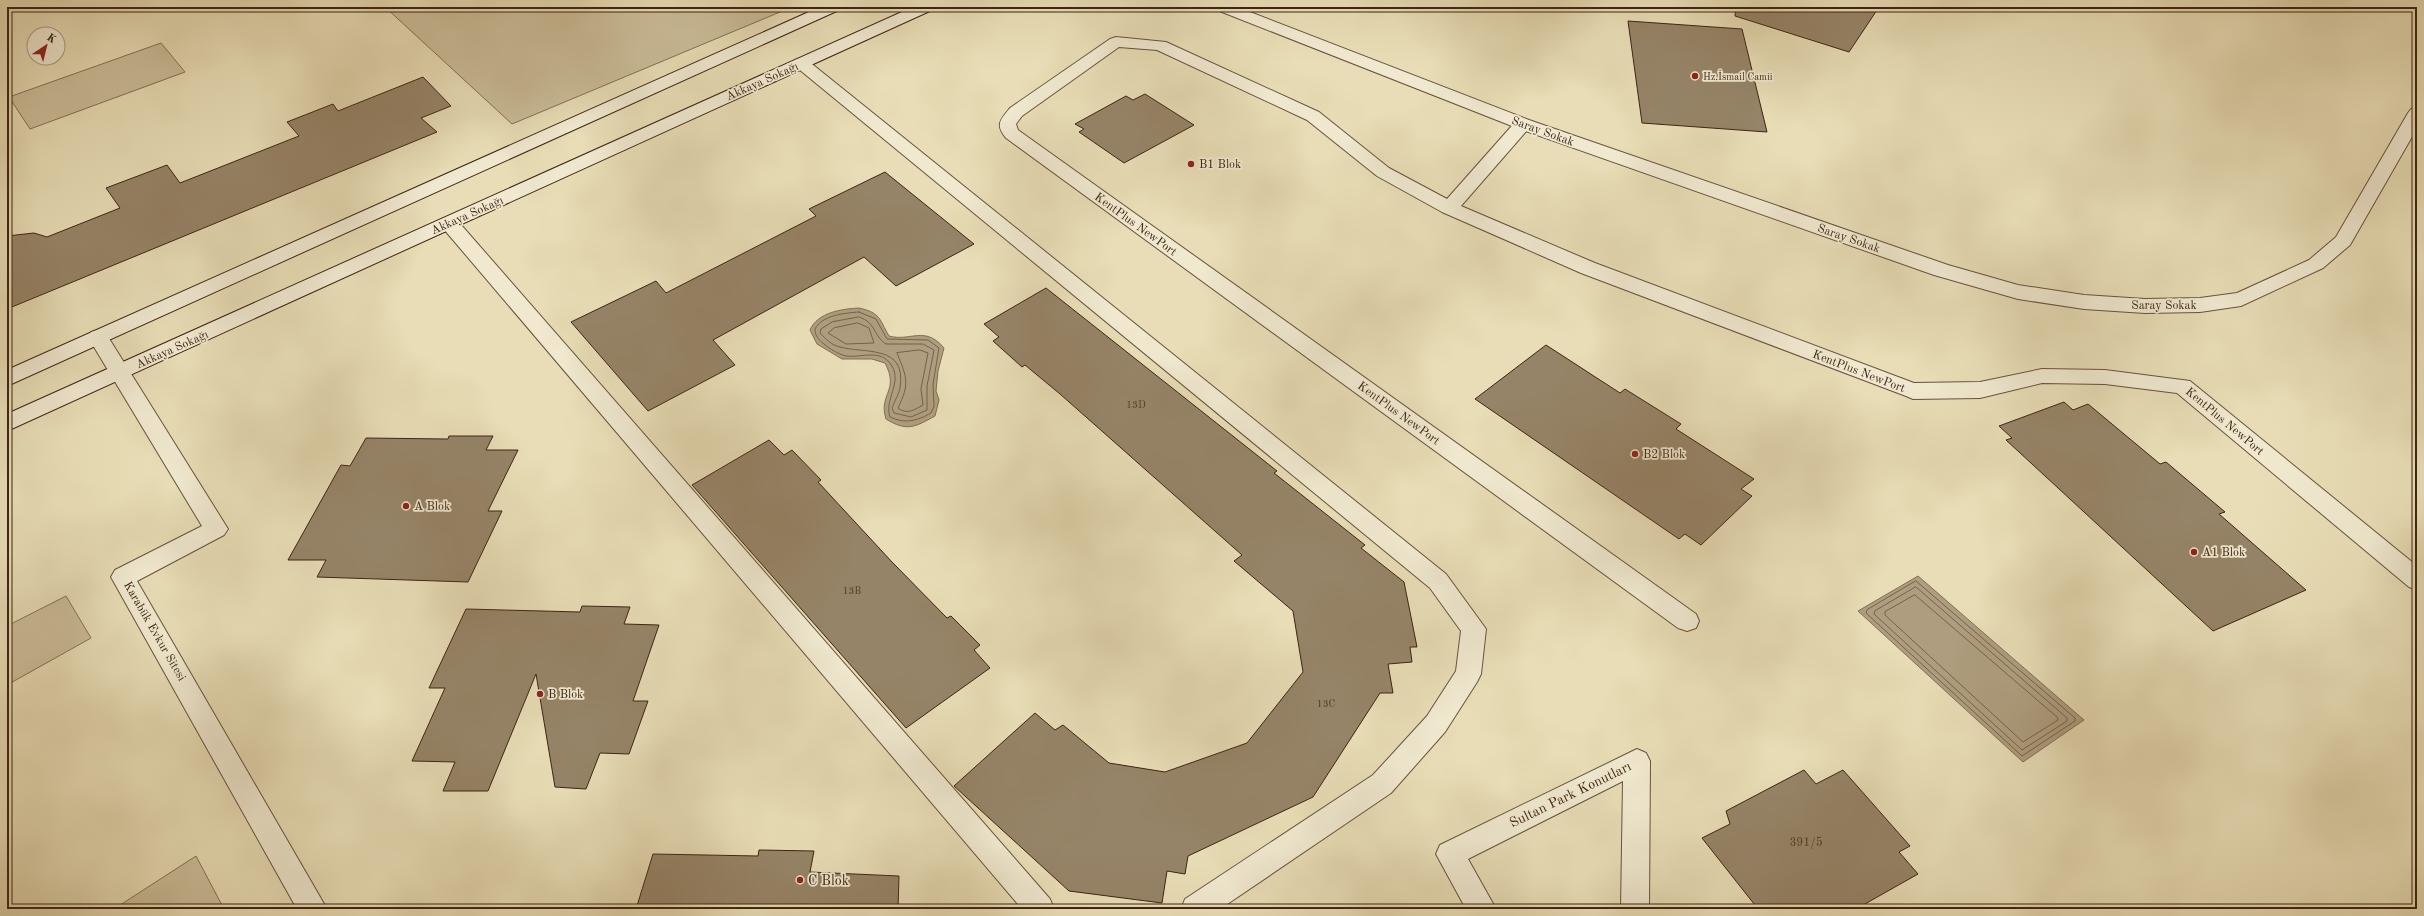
<svg xmlns="http://www.w3.org/2000/svg" width="2424" height="916" font-family="'Old Standard TT',serif">
	<style>
		.green { fill: #cbbe9a; stroke: #847156 }
		.water { fill: #ae9e7f; stroke: #816d54 }
		.lines { fill: none; stroke-linecap: round; stroke-linejoin: round }
		.shore { stroke: #766149; stroke-width: 1 }
		.building { fill: #968468; stroke: #3e2413 }
		.lane-casing { stroke: #68523c; stroke-width: 2 }
		.street-casing { stroke: #68523c; stroke-width: 2 }
		.secondary-casing { stroke: #3e2413; stroke-width: 2 }
		.lane { fill: #f0e9d0; fill-rule: evenodd }
		.street { fill: #f0e9d0; fill-rule: evenodd }
		.secondary { fill: #f0e9d0; fill-rule: evenodd }
		.poi-dot { fill: #8f2418; stroke: #f0e9d0; stroke-width: 1.5 }
		.labels { text-anchor: middle; stroke-width: 3.5; stroke-linejoin: round; paint-order: stroke }
		.far-poi-label { font-size: 10px; fill: #3e2413; stroke: #f0e9d0; text-anchor: start }
		.number-label { font-size: 10px; fill: #543c28 }
		.street-label { font-size: 12px; fill: #3e2413; stroke: #f0e9d0 }
		.poi-label { font-size: 12px; fill: #3e2413; stroke: #f0e9d0; text-anchor: start }
		.near-number-label { font-size: 12px; fill: #543c28 }
		.near-street-label { font-size: 14px; fill: #3e2413; stroke: #f0e9d0 }
		.near-poi-label { font-size: 14px; fill: #3e2413; stroke: #f0e9d0; text-anchor: start }
	</style>
	<rect width="100%" height="100%" fill="#e8ddb6"/>
	<filter id="stains"><feTurbulence type="fractalNoise" baseFrequency=".005" numOctaves="4"/><feColorMatrix values="0 0 0 0 .2 0 0 0 0 .09 0 0 0 0 .02 0 0 0 .5 -.17"/></filter>
	<radialGradient id="worn" r=".72"><stop offset=".6" stop-color="#630" stop-opacity="0"/><stop offset="1" stop-color="#630" stop-opacity=".3"/></radialGradient>
	<!-- green -->
	<path class="green" d="M385,7H792L512,124Z
		M161,43L185,72L30,129L9,97Z
		M66,596L91,638L7,685V626Z
		M196,856L224,909H114Z"/>
	<!-- water -->
	<path class="water" d="M859,308C881,313 879,319 889,336C910,342 925,325 944,348L938,371L936,391L939,400L935,416C915,427 907,432 886,419C878,394 900,391 885,363L872,359H842L817,344L810,330C818,312 842,309 859,308Z
		M1918,576L2084,720L2023,762L1858,611Z"/>
	<g class="lines">
		<!-- shore -->
		<path class="shore" d="M859,312L876,319L887,339L928,340L939,348L933,384L934,406L931,413C917,421 905,424 890,417C884,400 902,383 892,366C881,348 862,358 846,356C838,354 830,349 824,344C819,340 815,336 815,329C822,315 845,313 859,312Z
			M859,317C877,323 873,336 886,344H923L934,350L927,386V410L911,417L894,413L892,408C894,401 899,395 900,388C907,344 865,354 840,347C831,345 826,339 820,333L821,329L832,322Z
			M858,323L869,328L874,343L846,344L828,333L834,328Z
			M920,350L928,353L921,389L923,405C914,410 907,415 898,408C910,383 907,378 897,353Z
			M1916,581L2075,718V721L2022,756L1866,613L1867,610Z
			M1916,587L2067,718V721L2022,750L1874,614L1875,611Z
			M1915,595L2057,717L2058,720L2023,742L1885,615V612Z"/>
	</g>
	<!-- building -->
	<path class="building" d="M1736,7H1879L1849,52L1735,16Z
		M1628,21L1742,29L1767,132L1642,123Z
		M423,77L451,106L421,118L437,132L7,309V236L34,233L47,237L120,208L106,188L167,165L180,183L299,136L287,122L333,104L338,111Z
		M1145,94L1194,125L1124,163L1079,132L1084,129L1075,124L1126,96L1133,100Z
		M885,172L974,244L896,286L864,257L713,340L735,365L648,411L571,322L656,281L666,293L816,216L809,209Z
		M1046,288L1277,471L1274,473L1365,545L1361,548L1404,582L1417,647H1410L1412,662L1388,664L1393,693H1380L1313,797L1188,856L1185,874L1167,871L1162,903L1069,891L954,786L1035,713L1055,730L1063,725L1109,763L1165,772L1247,743L1303,672L1293,611L1234,561L1242,555L1060,394L1025,365L1022,367L993,341L999,337L984,324Z
		M1546,345L1620,393L1625,389L1681,424L1676,429L1754,479L1741,489L1752,496L1701,545L1685,534L1679,539L1475,399Z
		M2064,402L2073,410L2088,404L2160,464L2166,462L2225,512L2219,514L2306,590L2213,631L2006,440L2012,438L1999,426Z
		M449,436H493L486,450H518L488,511H502L468,582L317,577L326,560H288L341,465L350,466L366,438L448,439Z
		M769,440L784,455L792,450L821,480L818,482L892,562L947,618L951,616L980,645L974,650L990,668L906,728L692,485Z
		M582,606L630,607L624,624L659,625L633,701H648L629,754L600,753L586,789L555,787L536,674L488,791H443L455,762L412,761L445,688H429L466,609L580,612Z
		M1804,770L1816,784L1843,770L1910,846L1899,852L1918,874L1856,909H1758L1702,838L1730,824L1726,811Z
		M759,850L814,851L810,872L899,876L898,909H636L653,854L758,856Z"/>
	<g class="lines">
		<defs>
			<path id="lane" d="M1116,37L1166,42L1319,112L1389,168L1447,199L1517,120H1529L1532,124L1529,128L1461,206L1595,263L1914,383L1980,382L2042,369L2105,370L2190,381L2417,566V590L2409,587L2177,393L2105,384L2042,383L1980,398L1913,399L1906,396L1581,273L1442,212L1377,176L1307,120L1157,50L1119,47L1022,116L1016,124L1018,130L1696,614L1699,621L1696,628L1687,631L1678,628L1006,138C995,125 1000,120 1010,108L1110,39Z
				M801,58L807,60L1446,574L1486,629L1481,674L1477,682L1445,732L1391,793L1220,909H1181L1185,899L1373,775L1427,716L1456,671L1461,631L1430,588L795,66L793,63L795,60Z
				M449,217L456,219L1050,899L1054,909H1022L442,227L440,223L442,219Z
				M98,330L105,332L228,529L224,535L137,581L327,909H297L111,577L115,570L202,526L88,337L91,332Z
				M1637,749L1646,753L1650,761L1649,909H1621L1623,781L1468,859L1496,909H1466L1436,854L1440,845Z"/>
			<path id="street" d="M1215,7H1237L1529,120L1948,265L2018,285L2084,295L2145,299L2200,298L2237,293L2309,260L2336,237L2408,113L2411,109L2417,108V128L2350,245L2323,268L2241,306L2200,312L2145,313L2084,309L2018,299L1934,275L1517,128L1217,10Z"/>
			<path id="secondary" d="M820,7H841L839,10L7,386V370Z
				M913,7H934L932,10L7,431V414Z"/>
		</defs>
		<!-- lane casing -->
		<use href="#lane" class="lane-casing"/>
		<!-- street casing -->
		<use href="#street" class="street-casing"/>
		<!-- secondary casing -->
		<use href="#secondary" class="secondary-casing"/>
		<!-- lane -->
		<use href="#lane" class="lane"/>
		<!-- street -->
		<use href="#street" class="street"/>
		<!-- secondary -->
		<use href="#secondary" class="secondary"/>
	</g>
	<!-- markers -->
	<g class="poi-dot">
		<circle cx="1695" cy="76" r="4"/>
		<circle cx="1191" cy="164" r="4"/>
		<circle cx="1635" cy="454" r="4"/>
		<circle cx="406" cy="506" r="4"/>
		<circle cx="2194" cy="552" r="4"/>
		<circle cx="540" cy="694" r="4"/>
		<circle cx="800" cy="880" r="4"/>
	</g>
	<g class="labels">
		<!-- far-poi labels -->
		<g class="far-poi-label">
			<text x="1703" y="80">Hz.İsmail Camii</text>
		</g>
		<!-- number labels -->
		<g class="number-label">
			<text x="1136" y="408">13D</text>
			<text x="852" y="594">13B</text>
			<text x="1326" y="707">13C</text>
		</g>
		<!-- street labels -->
		<g class="street-label">
			<text transform="translate(762 81) rotate(-24)" y="4">Akkaya Sokağı</text>
			<text transform="translate(1543 131) rotate(20)" y="4">Saray Sokak</text>
			<text transform="translate(467 215) rotate(-24)" y="4">Akkaya Sokağı</text>
			<text transform="translate(1136 224) rotate(36)" y="4">KentPlus NewPort</text>
			<text transform="translate(1849 238) rotate(19)" y="4">Saray Sokak</text>
			<text x="2164" y="309">Saray Sokak</text>
			<text transform="translate(172 349) rotate(-24)" y="4">Akkaya Sokağı</text>
			<text transform="translate(1859 371) rotate(21)" y="4">KentPlus NewPort</text>
			<text transform="translate(1399 413) rotate(36)" y="4">KentPlus NewPort</text>
			<text transform="translate(2225 421) rotate(40)" y="4">KentPlus NewPort</text>
			<text transform="translate(155 631) rotate(60)" y="4">Karabük Evkur Sitesi</text>
		</g>
		<!-- poi labels -->
		<g class="poi-label">
			<text x="1199" y="168">B1 Blok</text>
			<text x="1643" y="458">B2 Blok</text>
			<text x="414" y="510">A Blok</text>
			<text x="2202" y="556">A1 Blok</text>
			<text x="548" y="698">B Blok</text>
		</g>
		<!-- near-number labels -->
		<g class="near-number-label">
			<text x="1806" y="846">391/5</text>
		</g>
		<!-- near-street labels -->
		<g class="near-street-label">
			<text transform="translate(1570 794) rotate(-26)" y="5">Sultan Park Konutları</text>
		</g>
		<!-- near-poi labels -->
		<g class="near-poi-label">
			<text x="808" y="885">C Blok</text>
		</g>
	</g>
	<!-- margin -->
	<rect width="2424" height="916" fill="none" stroke="#e8ddb6" stroke-width="24"/>
	<rect x="8" y="8" width="2408" height="900" fill="none" stroke="#3e2413" stroke-width="2"/>
	<rect x="12" y="12" width="2400" height="892" fill="none" stroke="#3e2413"/>
	<!-- north arrow -->
	<g transform="translate(46 46) rotate(35)"><circle r="19" fill="#f0e9d0" stroke="#a99a84"/>
	<path d="M0-3L7 15L0 10L-7 15Z" fill="#8f2418"/>
	<text y="-6" font-size="11" font-weight="bold" text-anchor="middle" fill="#3e2413">K</text>
	</g>
	<rect width="100%" height="100%" filter="url(#stains)"/>
	<rect width="100%" height="100%" fill="url(#worn)"/>
</svg>
